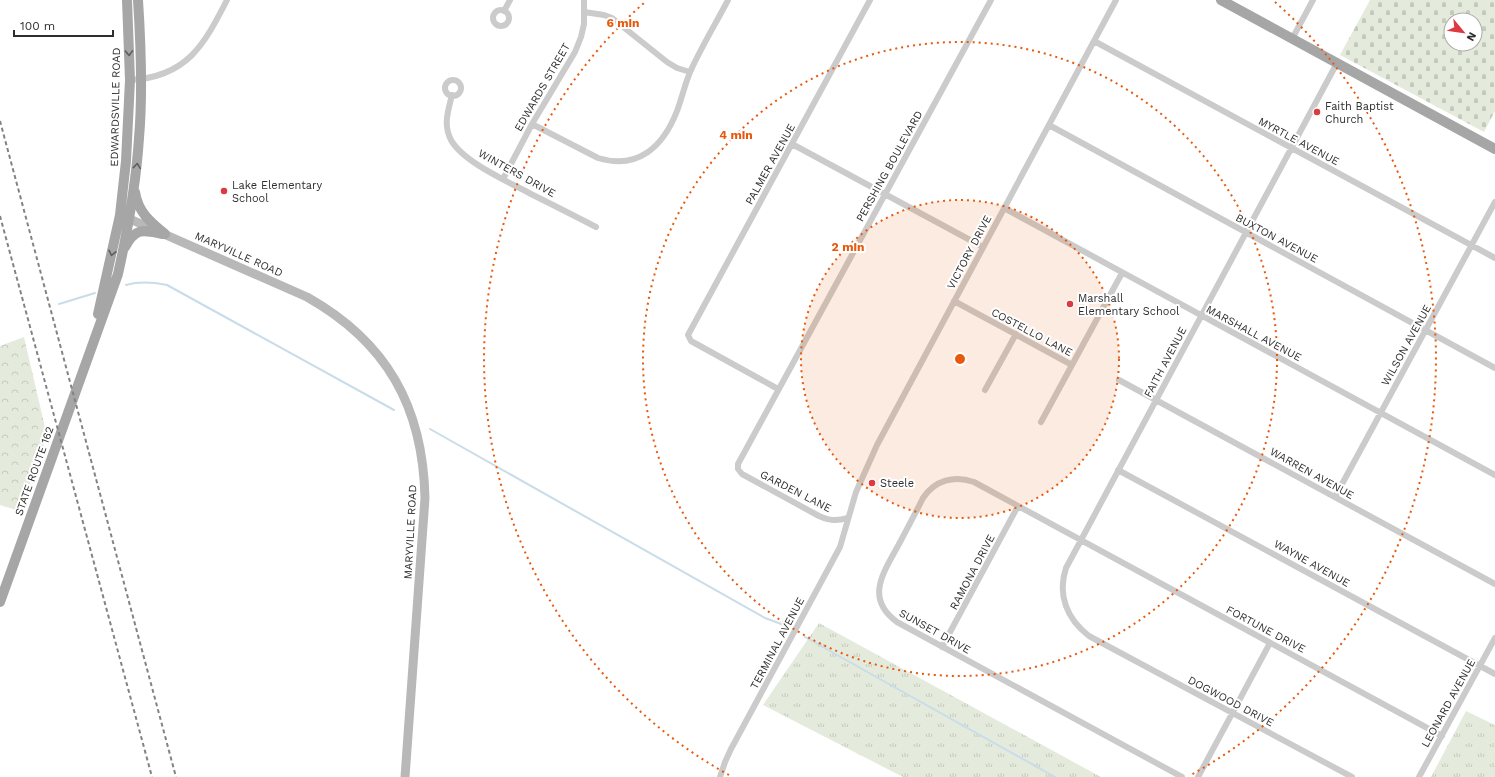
<svg xmlns="http://www.w3.org/2000/svg" width="1495" height="777" font-family="'Work Sans',sans-serif">
	<style>
		.grass { fill: url(#grass-tufts) }
		.forest { fill: url(#forest-crowns) }
		.cemetery { fill: url(#cemetery-stones); fill-rule: evenodd }
		.lines { fill: none; stroke-linecap: round; stroke-linejoin: round }
		.stream { stroke: #c9dcea; stroke-width: 2 }
		.street { stroke: #cbcbcb; stroke-width: 6 }
		.secondary { stroke: #b8b8b8; stroke-width: 9 }
		.primary { stroke: #a6a6a6; stroke-width: 10 }
		.rail { stroke: #838383; stroke-width: 2; stroke-dasharray: 4 3; stroke-linecap: butt }
		.oneway { stroke: #5e5e5e }
		.ring { fill: none; stroke: #e8590c; stroke-width: 2; stroke-dasharray: 2 4 }
		.poi-dot { fill: #dc3941; stroke: #fff; stroke-width: 1.5 }
		.labels { text-anchor: middle; stroke-width: 4; stroke-linejoin: round; paint-order: stroke }
		.street-label { font-size: 11px; fill: #2e2e2e; stroke: #fff }
		.poi-label { font-size: 11px; fill: #2e2e2e; stroke: #fff; text-anchor: start }
		.centre { fill: #e8590c; stroke: #fff; stroke-width: 2 }
		.ring-label { font-size: 12px; text-anchor: middle; font-weight: bold; fill: #e8590c; stroke: #fff; stroke-width: 4; stroke-linejoin: round; paint-order: stroke }
	</style>
	<defs>
		<pattern id="grass-tufts" width="24" height="20" patternUnits="userSpaceOnUse"><rect width="24" height="20" fill="#e4ebdc"/><path d="M3 7l-1-3M5 7V3M7 7l1-3M15 17l-1-3M17 17v-4M19 17l1-3" fill="none" stroke="#c4cabd"/></pattern>
		<pattern id="forest-crowns" width="20" height="18" patternUnits="userSpaceOnUse"><rect width="20" height="18" fill="#e4ebdc"/><path d="M2 6a3 3 0 1 1 6 0M12 15a3 3 0 1 1 6 0" fill="none" stroke="#c4cabd"/></pattern>
		<pattern id="cemetery-stones" width="16" height="16" patternUnits="userSpaceOnUse"><rect width="16" height="16" fill="#e4ebdc"/><path d="M2 7V4a2 2 0 0 1 4 0v3zM10 15v-3a2 2 0 0 1 4 0v3z" fill="#c4cabd"/></pattern>
	</defs>
	<rect width="100%" height="100%" fill="#fff"/>
	<!-- grass -->
	<path class="grass" d="M819,623L1101,777H903L763,705Z
		M1466,711L1495,725V777H1431Z"/>
	<!-- forest -->
	<path class="forest" d="M24,337L47,436L20,511L0,505V346Z"/>
	<!-- cemetery -->
	<path class="cemetery" d="M1370,0H1495V111L1484,132L1340,55ZM1451,20H1475V44H1451Z"/>
	<g class="lines">
		<!-- stream -->
		<path class="stream" d="M126,285C140,281 152,282 167,285L394,410
			M59,304L95,293
			M430,429L765,618L784,625
			M805,637L1055,777"/>
		<!-- street -->
		<path class="street" d="M493 18a8 8 0 1 1 16 0a8 8 0 1 1-16 0Z
			M504,11L510,0
			M584,12L604,15L612,18L667,62L677,68L690,72
			M1292,39L1313,0
			M1094,41L1495,258
			M1337,63L1066,568C1057,595 1067,619 1089,636L1352,777
			M130,80C187,77 204,45 227,0
			M445 88a8 8 0 1 1 16 0a8 8 0 1 1-16 0Z
			M452,95C448,111 443,125 451,140C463,162 509,182 531,194C553,205 575,216 596,227
			M532,124L598,158C638,170 663,147 677,111C682,98 685,83 691,70C702,46 716,23 728,0
			M1049,125L1495,368
			M792,144L983,247
			M503,179L532,124L575,52L581,37L584,24V0
			M1004,208L1495,475
			M954,301L1072,365
			M1119,380L1495,584
			M778,389L691,341L688,335L870,0
			M985,390L1016,334
			M1041,422L1122,273
			M1118,470L1495,674
			M1335,497L1495,202
			M848,518C837,521 830,521 819,516L742,474L738,469V464L991,0
			M942,647L1018,506
			M720,777L725,762L731,749L840,547L856,492L877,445L1116,0
			M1182,777L897,622C864,598 884,572 899,544C907,529 915,514 923,498C935,480 954,475 974,482L1442,736
			M1198,777L1270,643
			M1419,777L1495,638"/>
		<!-- secondary -->
		<path class="secondary" d="M123,216L307,297C387,342 423,407 425,498L405,777"/>
		<!-- primary -->
		<path class="primary" d="M1221,0L1495,149
			M135,192C138,212 150,222 165,234
			M125,247C136,227 143,230 163,234
			M98,314L120,215L126,161L130,80L127,0
			M0,602L118,274C128,229 136,184 139,138C143,92 141,46 138,0"/>
		<!-- rail -->
		<path class="rail" d="M0,121L176,777
			M0,216L152,777"/>
	</g>
	<!-- one-way arrows -->
	<defs><path id="oneway-chevron" d="M-2-3.5L2.5 0L-2 3.5" fill="none" stroke-width="1.6" stroke-linecap="round" stroke-linejoin="round"/></defs>
	<g class="oneway">
		<use href="#oneway-chevron" transform="translate(129 53) rotate(88)"/>
		<use href="#oneway-chevron" transform="translate(137 166) rotate(-84)"/>
		<use href="#oneway-chevron" transform="translate(112 253) rotate(102)"/>
	</g>
	<!-- distance rings -->
	<circle cx="960" cy="359" r="159" fill="#e8590c" fill-opacity=".12"/>
	<g class="ring">
		<circle cx="960" cy="359" r="159"/>
		<circle cx="960" cy="359" r="317"/>
		<path d="M729 775A476 476 0 0 1 645 2M1275 2A476 476 0 0 1 1191 775"/>
	</g>
	<!-- markers -->
	<g class="poi-dot">
		<circle cx="1317" cy="112" r="4"/>
		<circle cx="224" cy="191" r="4"/>
		<circle cx="1070" cy="304" r="4"/>
		<circle cx="872" cy="483" r="4"/>
	</g>
	<g class="labels">
		<!-- street labels -->
		<g class="street-label">
			<text transform="translate(542 87) rotate(-60)" y="4">EDWARDS STREET</text>
			<text transform="translate(115 107) rotate(-89)" y="4">EDWARDSVILLE ROAD</text>
			<text transform="translate(1299 141) rotate(28)" y="4">MYRTLE AVENUE</text>
			<text transform="translate(770 164) rotate(-61)" y="4">PALMER AVENUE</text>
			<text transform="translate(889 166) rotate(-61)" y="4">PERSHING BOULEVARD</text>
			<text transform="translate(517 173) rotate(29)" y="4">WINTERS DRIVE</text>
			<text transform="translate(1277 238) rotate(28)" y="4">BUXTON AVENUE</text>
			<text transform="translate(969 252) rotate(-62)" y="4">VICTORY DRIVE</text>
			<text transform="translate(239 254) rotate(24)" y="4">MARYVILLE ROAD</text>
			<text transform="translate(1032 332) rotate(28)" y="4">COSTELLO LANE</text>
			<text transform="translate(1254 333) rotate(28)" y="4">MARSHALL AVENUE</text>
			<text transform="translate(1406 345) rotate(-61)" y="4">WILSON AVENUE</text>
			<text transform="translate(1165 362) rotate(-62)" y="4">FAITH AVENUE</text>
			<text transform="translate(34 471) rotate(-70)" y="4">STATE ROUTE 162</text>
			<text transform="translate(1312 473) rotate(29)" y="4">WARREN AVENUE</text>
			<text transform="translate(796 491) rotate(27)" y="4">GARDEN LANE</text>
			<text transform="translate(410 532) rotate(-87)" y="4">MARYVILLE ROAD</text>
			<text transform="translate(1312 563) rotate(29)" y="4">WAYNE AVENUE</text>
			<text transform="translate(972 572) rotate(-62)" y="4">RAMONA DRIVE</text>
			<text transform="translate(1266 629) rotate(28)" y="4">FORTUNE DRIVE</text>
			<text transform="translate(935 631) rotate(29)" y="4">SUNSET DRIVE</text>
			<text transform="translate(777 643) rotate(-62)" y="4">TERMINAL AVENUE</text>
			<text transform="translate(1231 701) rotate(28)" y="4">DOGWOOD DRIVE</text>
			<text transform="translate(1448 703) rotate(-61)" y="4">LEONARD AVENUE</text>
		</g>
		<!-- poi labels -->
		<g class="poi-label">
			<text x="1325" y="110">Faith Baptist<tspan x="1325" dy="13">Church</tspan></text>
			<text x="232" y="189">Lake Elementary<tspan x="232" dy="13">School</tspan></text>
			<text x="1078" y="302">Marshall<tspan x="1078" dy="13">Elementary School</tspan></text>
			<text x="880" y="487">Steele</text>
		</g>
	</g>
	<circle cx="960" cy="359" r="6" class="centre"/>
	<g class="ring-label">
		<text x="623" y="27">6 min</text>
		<text x="736" y="139">4 min</text>
		<text x="848" y="251">2 min</text>
	</g>
	<!-- north arrow -->
	<g transform="translate(1463 32) rotate(119)"><circle r="19" fill="#ffffff" stroke="#ababab"/>
	<path d="M0-3L7 15L0 10L-7 15Z" fill="#dc3941"/>
	<text y="-6" font-size="11" font-weight="bold" text-anchor="middle" fill="#2e2e2e">N</text>
	</g>
	<!-- scale -->
	<path d="M14 30v6h99v-6" fill="none" stroke="#2e2e2e" stroke-width="2"/>
	<text x="20" y="30" font-size="12" fill="#2e2e2e" stroke="#ffffff" stroke-width="3" paint-order="stroke">100 m</text>
</svg>
